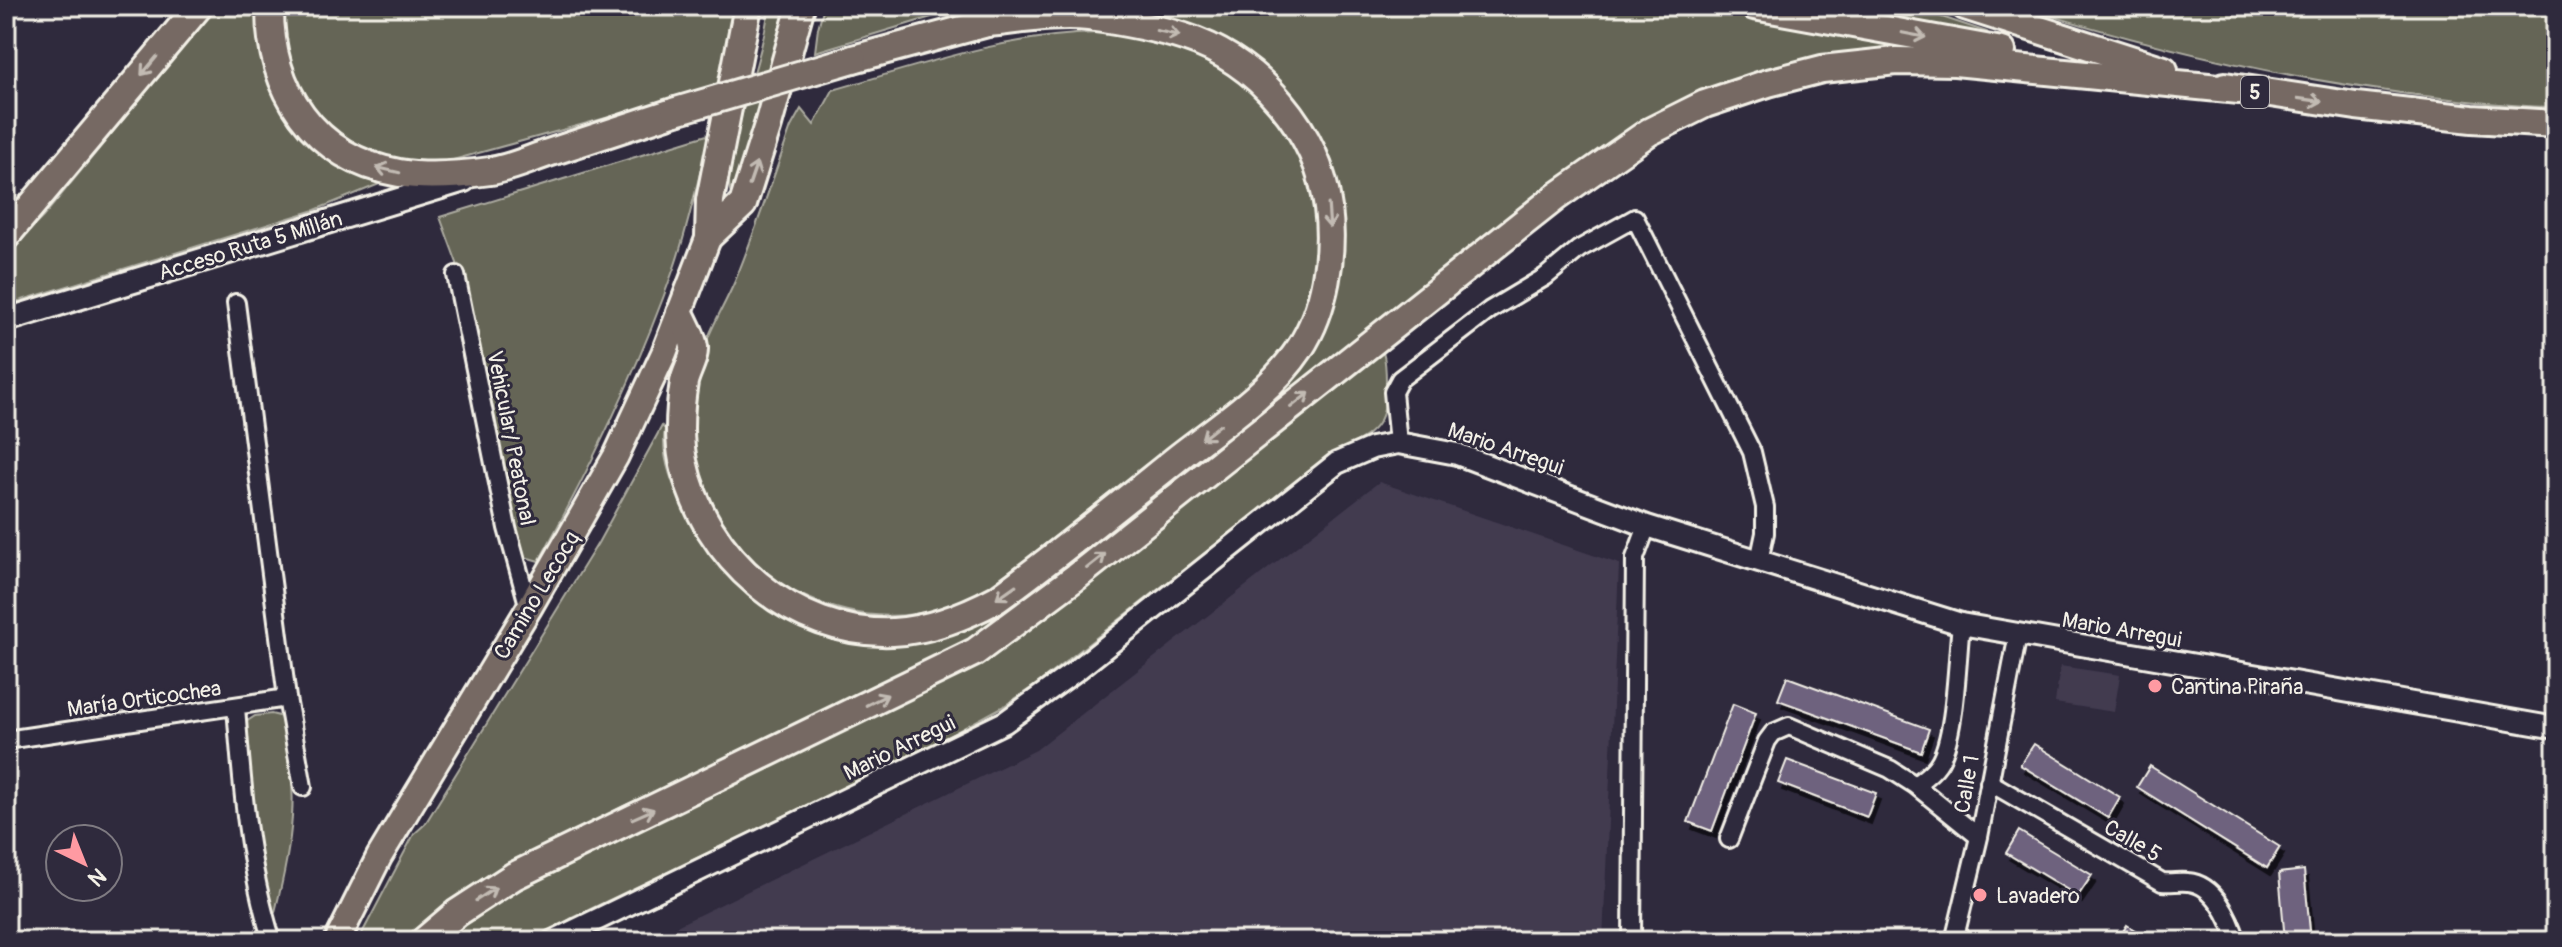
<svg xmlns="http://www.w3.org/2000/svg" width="2562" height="947" font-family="Pangolin,sans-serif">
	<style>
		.built { fill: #423b50 }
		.green { fill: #656557; stroke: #acaba0; stroke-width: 2 }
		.building { fill: #6e627e; stroke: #f4f1e8; stroke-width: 2; filter: url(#shadow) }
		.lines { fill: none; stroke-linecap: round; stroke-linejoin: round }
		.minor-casing { stroke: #f4f1e8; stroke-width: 22 }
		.tertiary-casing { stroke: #f4f1e8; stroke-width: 26 }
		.secondary-casing { stroke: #f4f1e8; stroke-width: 28 }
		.primary-casing { stroke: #f4f1e8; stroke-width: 30 }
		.trunk-casing { stroke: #f4f1e8; stroke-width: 32 }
		.minor { stroke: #2f2a3d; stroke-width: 16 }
		.tertiary { stroke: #2f2a3d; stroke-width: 20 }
		.secondary { stroke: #2f2a3d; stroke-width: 22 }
		.primary { stroke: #766964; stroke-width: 24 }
		.trunk { stroke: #766964; stroke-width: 26 }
		.trunk-bridge-casing { stroke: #f4f1e8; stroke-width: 32; stroke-linecap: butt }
		.trunk-bridge { stroke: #766964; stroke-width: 26 }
		.oneway { stroke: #c2bbb3 }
		.poi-dot { fill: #ff9aa2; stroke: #2f2a3d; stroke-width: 3 }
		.labels { text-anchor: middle; stroke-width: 6; stroke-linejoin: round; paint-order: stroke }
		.shield { fill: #2f2a3d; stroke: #b9b5b5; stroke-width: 2 }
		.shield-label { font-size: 20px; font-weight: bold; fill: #f4f1e8 }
		.street-label { font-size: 22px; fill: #f4f1e8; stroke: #2f2a3d }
		.poi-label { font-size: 22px; fill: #f4f1e8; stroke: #2f2a3d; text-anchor: start }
	</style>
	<defs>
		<filter id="shadow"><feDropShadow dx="4" dy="7" stdDeviation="0" flood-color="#0009"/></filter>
	</defs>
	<rect width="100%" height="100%" fill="#2f2a3d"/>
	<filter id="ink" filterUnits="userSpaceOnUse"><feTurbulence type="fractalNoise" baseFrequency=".0125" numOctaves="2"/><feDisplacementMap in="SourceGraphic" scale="16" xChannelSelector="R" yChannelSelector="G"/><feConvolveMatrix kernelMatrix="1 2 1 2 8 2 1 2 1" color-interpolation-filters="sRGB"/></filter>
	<g filter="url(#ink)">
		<!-- built -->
		<path class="built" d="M1379,482L1619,564L1603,941H646L1036,750Z
			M2060,666L2120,675L2114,712L2055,703Z"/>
		<!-- green -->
		<path class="green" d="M216,6H262C254,68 278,126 331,160C347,170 366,176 382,183L315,210L6,305V254L43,217Z
			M281,6H738L727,80L686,96L442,163L403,165L346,144L305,105L283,56Z
			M769,6H785L774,66L746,168L730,190C726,165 732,153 738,129C748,88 764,48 769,6Z
			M824,6H968L815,52L818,28Z
			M1126,6H1702L1914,45L1911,54L1709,95L983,632L950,651L835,708L624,806L521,858L464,892L403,941H358L414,834L425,824L598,543L662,426L665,429C660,460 675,490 689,516C708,554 763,619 807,627C828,631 853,629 874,630C898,631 925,636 948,633C976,630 1001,608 1023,592L1265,400L1339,259L1278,83L1125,16Z
			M1806,6H1909L1987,32L1989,36Z
			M2019,6H2556V107C2518,107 2479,102 2441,98C2297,82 2157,49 2019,6Z
			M1097,33C1176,37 1235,65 1285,127C1296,141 1302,160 1308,176C1328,235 1320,298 1283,350C1259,385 1222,407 1188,433C1122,483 1058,535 992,586C933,620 870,626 806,597C770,582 737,551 718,517C690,465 685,422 699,365C706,335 723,309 735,281C756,230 773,178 791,127L801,109L814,125L833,90C920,65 1006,35 1097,33Z
			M710,134C698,178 689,225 674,268C638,370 591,467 539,561L518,555L461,274L440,217Z
			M1378,351L1383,352C1386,362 1386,372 1386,383C1389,434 1363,437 1325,459L1037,684L1004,706L936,743L572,918L536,941H437L533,877L912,697Z
			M271,714L279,716L282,720C301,789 292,845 275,912L271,914L249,780L244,726L246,722L255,716Z"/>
		<!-- building -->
		<path class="building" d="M1787,677L1929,729L1921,752L1778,700Z
			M1733,704L1756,713L1712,831L1688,822Z
			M2034,744L2120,797L2108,818L2020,765Z
			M1787,760L1876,793L1867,817L1778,783Z
			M2150,766L2280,847L2267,868L2137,787Z
			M2019,831L2092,875L2078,896L2006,853Z
			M2304,870L2311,941H2285L2279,873Z
			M2127,925L2152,941H2117Z"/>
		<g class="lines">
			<defs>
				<path id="minor" d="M456,275L507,528L529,608
					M236,303L287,698L303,787
					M1398,443L1393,392L1400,379L1490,310L1545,277L1579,249L1635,218L1752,452L1765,507V533L1759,561
					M236,707C242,786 248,865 272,941
					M6,740L287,698
					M1989,782L2162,882C2171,883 2179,881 2188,882C2215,884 2230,919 2237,941
					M1915,785C1923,779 1932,773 1938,764C1956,739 1957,657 1961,624
					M1729,839L1767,741L1773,733L1789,726L1890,769L1915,785L1979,837
					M1632,941L1635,558L1647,526
					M1954,941L1979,837L2018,634"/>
				<path id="tertiary" d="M553,941L1005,722L1078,669L1337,463L1372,448L1398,443L1457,454L1647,526L1961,624L2556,728"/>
				<path id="secondary" d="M6,320L464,180"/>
				<path id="primary" d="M337,941L379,857L529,608L616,456L664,353L709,236"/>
				<path id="trunk" d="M270,6C269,89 313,158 399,173C428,178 461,175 490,171C509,169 530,159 548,153C591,139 633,125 676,111
					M1754,6L2002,51
					M1965,6L2164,70
					M853,59L995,21
					M2225,86L2356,106L2472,119L2556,124
					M6,236L199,6
					M709,236L743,204L768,125L801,6
					M709,236L710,200L748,6
					M680,313C684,322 693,337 694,347C695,358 686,372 684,382C680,407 678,436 683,461C703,558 793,636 893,632C931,630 965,616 997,599C1059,554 1119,505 1179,457C1220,425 1270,393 1300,348C1325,310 1334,253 1328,208C1318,131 1259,61 1184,37C1156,28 1118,21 1089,17C1054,13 1015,21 980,24
					M424,941L457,913L514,876L975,652L1076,577L1556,197L1649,132L1705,104L1768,83L1822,69L1896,61L1955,62L2239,90"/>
			</defs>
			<!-- minor casing -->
			<use href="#minor" class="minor-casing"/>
			<!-- tertiary casing -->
			<use href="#tertiary" class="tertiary-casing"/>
			<!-- secondary casing -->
			<use href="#secondary" class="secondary-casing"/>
			<!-- primary casing -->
			<use href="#primary" class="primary-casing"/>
			<!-- trunk casing -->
			<use href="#trunk" class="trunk-casing"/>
			<!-- minor -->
			<use href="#minor" class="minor"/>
			<!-- tertiary -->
			<use href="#tertiary" class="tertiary"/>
			<!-- secondary -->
			<use href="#secondary" class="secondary"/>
			<!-- primary -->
			<use href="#primary" class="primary"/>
			<!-- trunk -->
			<use href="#trunk" class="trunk"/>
			<defs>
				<path id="trunk-bridge" d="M676,111L853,59"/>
			</defs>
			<!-- trunk-bridge casing -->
			<use href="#trunk-bridge" class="trunk-bridge-casing"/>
			<!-- trunk-bridge -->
			<use href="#trunk-bridge" class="trunk-bridge"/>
		</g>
		<!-- one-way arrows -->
		<defs><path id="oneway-shaft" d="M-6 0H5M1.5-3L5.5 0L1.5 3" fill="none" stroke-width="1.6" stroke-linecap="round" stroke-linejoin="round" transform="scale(2)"/></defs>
		<g class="oneway">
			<use href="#oneway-shaft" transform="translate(1168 33) rotate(12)"/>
			<use href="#oneway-shaft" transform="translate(1914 35) rotate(11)"/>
			<use href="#oneway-shaft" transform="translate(149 66) rotate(130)"/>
			<use href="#oneway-shaft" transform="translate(2310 100) rotate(8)"/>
			<use href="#oneway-shaft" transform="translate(388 170) rotate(-167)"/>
			<use href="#oneway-shaft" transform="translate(753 174) rotate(-71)"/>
			<use href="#oneway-shaft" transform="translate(1329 216) rotate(86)"/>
			<use href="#oneway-shaft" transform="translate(1300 400) rotate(-38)"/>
			<use href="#oneway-shaft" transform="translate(1211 432) rotate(142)"/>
			<use href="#oneway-shaft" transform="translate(1096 561) rotate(-38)"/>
			<use href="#oneway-shaft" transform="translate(1006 592) rotate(145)"/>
			<use href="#oneway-shaft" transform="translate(877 700) rotate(-26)"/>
			<use href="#oneway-shaft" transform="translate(643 814) rotate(-24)"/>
			<use href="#oneway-shaft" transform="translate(486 894) rotate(-33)"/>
		</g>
	</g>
	<!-- markers -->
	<g class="poi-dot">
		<circle cx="2155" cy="686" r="8"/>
		<circle cx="1980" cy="895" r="8"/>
	</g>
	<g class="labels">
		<!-- shield labels -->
		<rect class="shield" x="2241" y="76" width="28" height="32" rx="6"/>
		<g class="shield-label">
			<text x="2255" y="99">5</text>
		</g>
		<!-- street labels -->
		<g class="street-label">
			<text transform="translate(250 245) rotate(-17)" y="8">Acceso Ruta 5 Millán</text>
			<text transform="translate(512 438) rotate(79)" y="8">Vehicular/ Peatonal</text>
			<text transform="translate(1506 448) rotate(19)" y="8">Mario Arregui</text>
			<text transform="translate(536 595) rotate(-59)" y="8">Camino Lecocq</text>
			<text transform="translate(2122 629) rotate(10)" y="8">Mario Arregui</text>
			<text transform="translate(144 698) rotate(-8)" y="8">María Orticochea</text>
			<text transform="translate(899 747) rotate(-26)" y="8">Mario Arregui</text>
			<text transform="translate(1966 784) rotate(-80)" y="8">Calle 1</text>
			<text transform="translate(2133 840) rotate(30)" y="8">Calle 5</text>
		</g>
		<!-- poi labels -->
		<g class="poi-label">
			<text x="2171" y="694">Cantina Piraña</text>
			<text x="1996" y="903">Lavadero</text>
		</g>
	</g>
	<!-- margin -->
	<rect width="2562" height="947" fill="none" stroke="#2f2a3d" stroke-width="32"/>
	<rect x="16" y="16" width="2530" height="915" fill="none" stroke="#f4f1e8" stroke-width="3" filter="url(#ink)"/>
	<!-- north arrow -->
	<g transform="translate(84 863) rotate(137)"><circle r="38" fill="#2f2a3d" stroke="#7e7a81" stroke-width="2"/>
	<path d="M0-6L14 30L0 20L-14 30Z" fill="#ff9aa2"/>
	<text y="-12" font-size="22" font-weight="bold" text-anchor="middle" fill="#f4f1e8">N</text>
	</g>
</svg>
